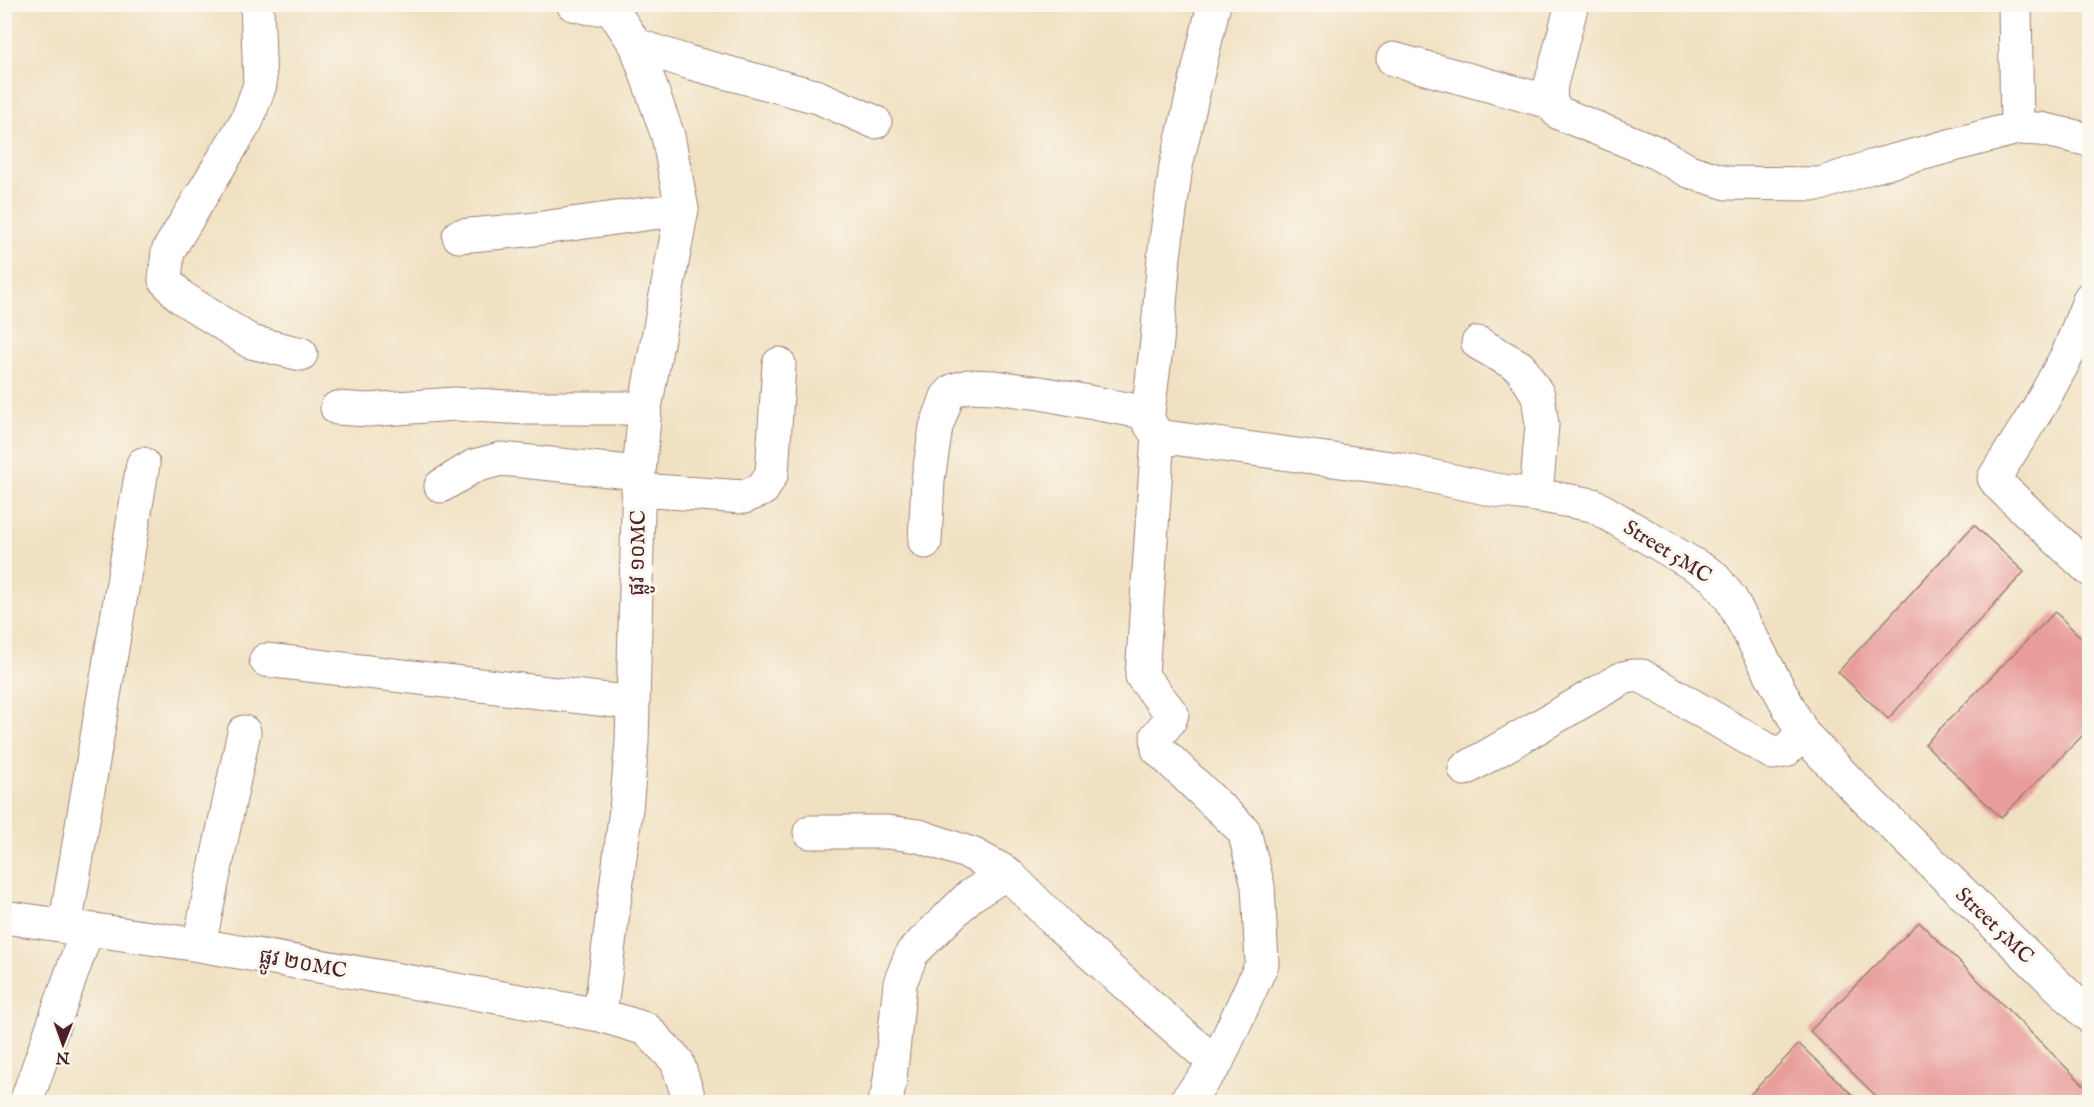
<svg xmlns="http://www.w3.org/2000/svg" width="2094" height="1107" font-family="'IM FELL English','Noto Sans Khmer',serif">
	<style>
		.building { fill: #e89d9b }
		.lines { fill: none; stroke-linecap: round; stroke-linejoin: round }
		.minor-casing { stroke: #9d8076; stroke-width: 35 }
		.minor { stroke: #fff; stroke-width: 33 }
		.labels { text-anchor: middle; stroke-width: 6; stroke-linejoin: round; paint-order: stroke }
		.street-label { font-size: 21px; fill: #4a1f2b; stroke: #fbf7ec }
	</style>
	<rect width="100%" height="100%" fill="#fbf7ec"/>
	<filter id="ink" filterUnits="userSpaceOnUse"><feTurbulence type="fractalNoise" baseFrequency=".0167" numOctaves="2"/><feDisplacementMap in="SourceGraphic" scale="12" xChannelSelector="R" yChannelSelector="G"/><feConvolveMatrix kernelMatrix="1 2 1 2 8 2 1 2 1" color-interpolation-filters="sRGB"/></filter>
	<filter id="wash" filterUnits="userSpaceOnUse"><feTurbulence type="fractalNoise" baseFrequency=".008" numOctaves="4" result="noise"/><feDisplacementMap in="SourceGraphic" scale="24" xChannelSelector="R" yChannelSelector="G"/><feGaussianBlur stdDeviation="1.35" result="paint"/><feColorMatrix in="noise" values="0 0 0 0 0 0 0 0 0 0 0 0 0 0 0 0 0 1.4 0 .05"/><feComposite in="paint" operator="in"/></filter>
	<g filter="url(#wash)">
		<rect width="100%" height="100%" fill="#f0e1c2"/>
		<g id="blocks">
			<!-- building -->
			<path class="building" d="M1974,525L2024,572L1888,719L1838,672Z
				M2055,612L2090,646V728L2001,818L1925,744Z
				M1919,922L2090,1091V1102H1882L1810,1031Z
				M1799,1044L1860,1102H1743Z"/>
		</g>
	</g>
	<g filter="url(#ink)">
		<use href="#blocks" fill-opacity="0" stroke="#9d8076" stroke-width="1.5"/>
		<g class="lines">
			<defs>
				<path id="minor" d="M257,4L260,85L247,120L168,251L165,280L181,297L251,342L301,354
					M573,4L590,8H611L636,45L668,136L682,209L645,408L639,473L632,742L626,809L600,1015L646,1029L677,1061L690,1102
					M2015,4L2017,128
					M636,45L687,62L818,97L875,122
					M1393,59L1550,102L1559,113L1655,152L1689,171L1727,183L1820,184L1871,167L2017,128L2041,129L2090,140
					M1550,102L1551,84L1572,4
					M459,236L527,230L682,209
					M2090,298L2068,354L2039,407L1994,478L1999,485L2090,570
					M1478,343L1520,367L1538,395L1542,425L1536,495
					M337,408L368,410L455,404L526,408H645
					M1158,436L1398,469L1495,490L1536,495L1593,505L1713,576L1731,599L1803,734L1854,787L2090,1017
					M441,486L474,466L501,459L639,473
					M638,490L744,497L763,489L772,473L779,364
					M925,542L928,480L936,427L947,397L954,390L968,386L995,387L1040,393L1148,413
					M266,660L633,703
					M1465,769L1623,678L1632,676H1642L1773,753L1785,751L1803,734
					M810,832H888L919,836L972,854L1007,873L1060,926L1216,1064
					M4,917L199,945L600,1015
					M65,927L143,464
					M199,945L244,732
					M26,1102L87,930
					M884,1102L887,1097L890,1079L900,983L912,953L970,896L1007,873
					M1185,1102L1216,1064L1262,964L1258,886L1244,831L1158,749L1157,736L1170,720L1172,714L1142,676L1158,436L1148,421V413L1157,341L1164,256L1176,166L1214,4"/>
			</defs>
			<!-- minor casing -->
			<use href="#minor" class="minor-casing"/>
			<!-- minor -->
			<use href="#minor" class="minor"/>
		</g>
	</g>
	<g class="labels">
		<!-- street labels -->
		<g class="street-label">
			<text transform="translate(1668 551) rotate(32)" y="7">Street 5MC</text>
			<text transform="translate(637 553) rotate(-89)" y="7">ផ្លូវ ១០MC</text>
			<text transform="translate(1995 925) rotate(44)" y="7">Street 5MC</text>
			<text transform="translate(303 963) rotate(10)" y="7">ផ្លូវ ២០MC</text>
		</g>
	</g>
	<!-- margin -->
	<rect width="2094" height="1107" fill="none" stroke="#fbf7ec" stroke-width="24"/>
	<!-- north arrow -->
	<g transform="translate(63 1044) rotate(181)" stroke="#fbf7ec" stroke-width="4.5" paint-order="stroke">
	<path d="M0-4.5L10 22L0 15L-10 22Z" fill="#4a1f2b"/>
	<text y="-9" font-size="16" font-weight="bold" text-anchor="middle" fill="#4a1f2b">N</text>
	</g>
</svg>
